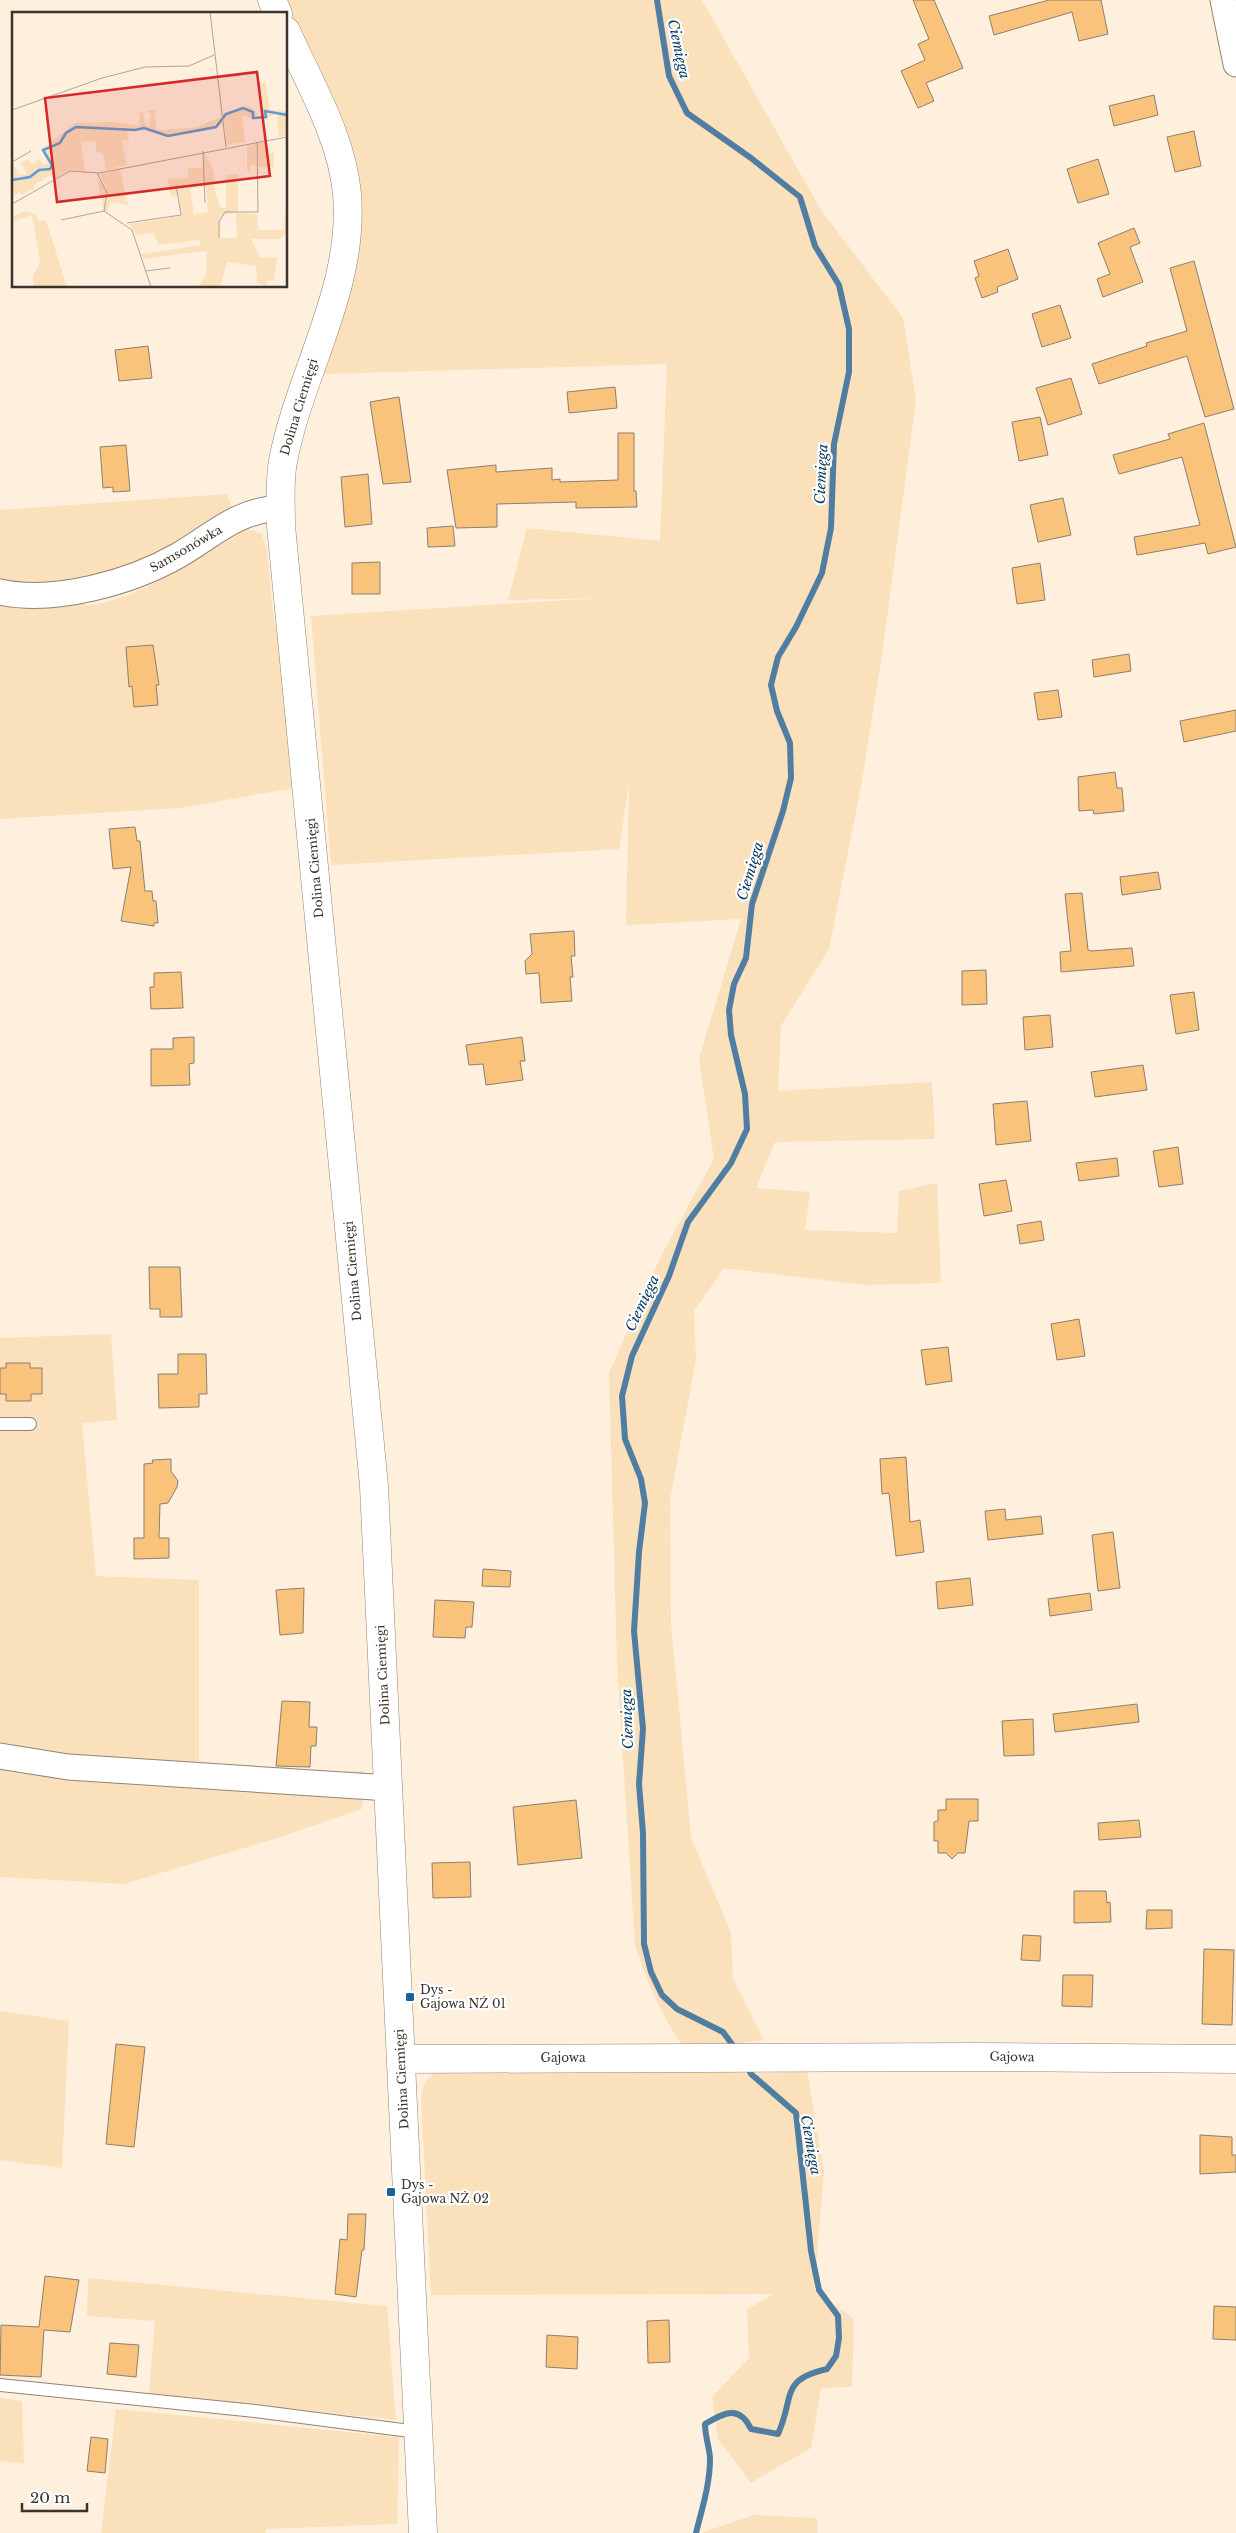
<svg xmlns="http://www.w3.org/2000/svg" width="1236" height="2533" font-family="'Libre Baskerville',serif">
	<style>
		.green { fill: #fbe0bc }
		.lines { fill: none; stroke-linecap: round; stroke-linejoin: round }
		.stream { stroke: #507ea3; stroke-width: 6 }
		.building { fill: #f9c37b; stroke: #8d7f6f }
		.lane-casing { stroke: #918473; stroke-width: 14 }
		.street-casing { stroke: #918473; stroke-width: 27 }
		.secondary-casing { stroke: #918473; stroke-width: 29 }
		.lane { stroke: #fff; stroke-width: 12 }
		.street { stroke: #fff; stroke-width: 25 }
		.secondary { stroke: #fff; stroke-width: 28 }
		.poi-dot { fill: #1b6296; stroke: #fff; stroke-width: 2 }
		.labels { text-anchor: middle; stroke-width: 4.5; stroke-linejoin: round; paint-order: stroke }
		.street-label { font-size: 12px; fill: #3a342d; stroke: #fff }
		.poi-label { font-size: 12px; fill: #3a342d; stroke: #fff; text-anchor: start }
		.water-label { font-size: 14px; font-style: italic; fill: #00365b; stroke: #fff }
		.inset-river { fill: none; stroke: #5a9dd6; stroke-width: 2.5 }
		.inset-road { fill: none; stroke: #b0a597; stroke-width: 1 }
		.view { fill: #d62828; fill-opacity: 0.15; stroke: #d62828; stroke-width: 2.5 }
		.inset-edge { fill: none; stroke: #3a342d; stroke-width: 2.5 }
	</style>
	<rect width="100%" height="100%" fill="#fef0dd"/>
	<!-- green -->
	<path class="green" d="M283,0H702L821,210L903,318L916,400L883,648L862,781L829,949L781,1026L778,1091L932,1082L935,1139L775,1142L756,1188L810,1192L805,1230L897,1233L899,1191L937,1183L941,1283L865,1285L724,1268L694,1311L696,1360L670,1499L671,1623L691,1837L731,1933L733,1978L764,2040L718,2046L682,2045C659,2011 648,1984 635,1945L617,1665L609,1373L661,1256L714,1159L699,1059L741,919L626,925L629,783L619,849L331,865L311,616L600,598L508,600L527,528L660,541L667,364L324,374L349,293L337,119Z
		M227,494L232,508L164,553L82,580L85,605C132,605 206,552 248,529L262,534L267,552L273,613L287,693L295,788L179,808L0,819V510Z
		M111,1334L117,1420L82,1423L96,1576L199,1580V1777L365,1771L362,1809L274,1839L124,1884L0,1877V1338Z
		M0,2011L69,2021L62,2168L0,2160Z
		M439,2069H715L751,2074L807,2071L824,2172L814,2290L854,2319L852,2387L821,2388L811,2448L751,2483L718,2439L712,2397L749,2358L747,2309L774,2294L431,2295L421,2096L425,2082Z
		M88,2278L387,2306L396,2420L149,2393L155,2321L87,2316Z
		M0,2398L22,2401L24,2464L0,2461Z
		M116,2409L399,2437L397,2524L266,2529V2533H101Z
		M754,2515L817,2518V2533H701Z"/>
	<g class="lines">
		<!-- stream -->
		<path class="stream" d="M657,0L669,76L687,113L751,158L800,197L815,246L839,285L849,329V372L834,444L831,528L822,573L796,627L778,657L771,685L777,711L790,743L791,778L783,811L752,904L746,958L734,984L729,1010L731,1035L745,1094L747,1129L731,1163L688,1222L669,1276L632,1356L622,1396L625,1439L641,1479L645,1503L639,1552L634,1631L643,1729L639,1784L643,1833L644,1944L651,1972L662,1995L677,2009L723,2032L737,2051
			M696,2533C702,2509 710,2484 710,2459C710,2449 705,2437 705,2424C724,2413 739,2404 751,2429L778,2434C795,2397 779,2380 827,2369L836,2356L839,2338L838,2316L819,2290L811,2251L796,2113L751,2074L747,2065"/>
	</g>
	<!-- building -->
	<path class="building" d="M913,0H934L963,68L926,83L934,101L918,108L901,71L925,60L918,44L929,39Z
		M1049,0H1101L1108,34L1079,41L1072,12L994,35L989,16Z
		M1154,95L1158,115L1114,126L1109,106Z
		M1194,131L1201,166L1175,172L1167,137Z
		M1098,159L1109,194L1078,203L1067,169Z
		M1134,228L1140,243L1130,247L1143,282L1103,297L1097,279L1110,274L1098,243Z
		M1008,249L1018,279L997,287L998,292L982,298L975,278L979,276L974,261Z
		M1194,261L1234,409L1205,417L1187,356L1099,384L1092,364L1147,346L1146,343L1187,331L1170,268Z
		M1060,305L1071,338L1042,347L1032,314Z
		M148,346L152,378L119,381L115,350Z
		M1071,378L1082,414L1048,425L1036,388Z
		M615,387L617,408L569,413L567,392Z
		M399,397L411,482L383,484L370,402Z
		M1040,417L1048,455L1019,461L1012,422Z
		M1204,423L1236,547L1208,554L1205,543L1137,555L1134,537L1200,525L1182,457L1119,474L1113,455L1170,439L1168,434Z
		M618,433H634V491H636L637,507L576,508V502L497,504V527L456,528L447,470L496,465V472L552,468V480L560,479V482L618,480Z
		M126,445L130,491L113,492V487L103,488L100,447Z
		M368,474L372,524L345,527L341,477Z
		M1063,498L1071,535L1038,542L1030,505Z
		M453,526L455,546L428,547L427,528Z
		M380,562V594H352V563Z
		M1040,563L1045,600L1017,604L1012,568Z
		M153,645L159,685H156L158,705L134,707L132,686L129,687L126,647Z
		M1129,654L1131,671L1094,677L1092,660Z
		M1058,690L1062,717L1038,720L1034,693Z
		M1236,710V731L1184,742L1180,721Z
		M1115,772L1117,788H1122L1124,811L1094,814L1093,810L1079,811L1078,777Z
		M135,827L137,841H140L145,891H152L153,901H156L158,923H154V926L121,921L131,867L113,869L109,829Z
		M1158,872L1161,889L1122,895L1120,877Z
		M1082,893L1088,950L1091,951L1132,948L1134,966L1061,972L1060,952L1071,951L1065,894Z
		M574,931L575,956H571L573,977H570L572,1001L541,1003L539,973L526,974L525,961L532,954L530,934Z
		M986,970L987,1004L962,1005V971Z
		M181,972L183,1008L151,1009L150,987H154V973Z
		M1194,992L1199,1030L1176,1034L1170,995Z
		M1050,1015L1053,1047L1025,1050L1023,1017Z
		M194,1037V1063L189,1064L190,1085L151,1086V1049H173V1038Z
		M522,1037L525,1061H520L523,1080L486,1085L483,1064L469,1065L466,1045Z
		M1143,1065L1147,1090L1095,1097L1091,1072Z
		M1027,1101L1031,1141L996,1145L993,1104Z
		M1178,1147L1183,1184L1159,1187L1153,1151Z
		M1117,1158L1119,1176L1079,1181L1076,1163Z
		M1006,1180L1012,1211L984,1216L979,1184Z
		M1041,1221L1044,1240L1020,1244L1017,1225Z
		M149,1267H180L182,1317H160V1309H150Z
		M1079,1319L1085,1356L1057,1360L1051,1324Z
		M948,1347L952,1381L926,1385L921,1350Z
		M178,1354H206L207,1394H199V1407L159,1408L158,1374H178Z
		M6,1363H30V1368H42V1394H31V1401H6V1394H0V1368H6Z
		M906,1457L910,1522L920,1520L924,1552L896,1556L889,1493L882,1494L880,1459Z
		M171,1459V1471L178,1481L177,1487L168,1503L160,1504L159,1538H169V1558L134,1559V1538H144V1464L153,1463L152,1460Z
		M1005,1509L1006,1520L1041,1516L1043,1534L988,1540L985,1511Z
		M1113,1532L1120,1588L1098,1591L1092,1535Z
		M483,1569L511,1571L510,1587L482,1586Z
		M970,1578L973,1605L938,1609L936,1582Z
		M304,1588L303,1633L280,1635L276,1590Z
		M1090,1593L1092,1610L1050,1616L1048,1599Z
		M435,1600L474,1602L472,1627H466L465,1638L433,1637Z
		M282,1701L310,1702L309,1727H317L316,1746H311L310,1767L276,1766Z
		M1137,1704L1139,1722L1055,1732L1053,1714Z
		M1033,1719L1034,1755L1004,1756L1002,1721Z
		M946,1799H978V1821H969L965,1853H958L952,1859L946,1853H938V1841H934V1822L938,1821V1810H946Z
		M576,1800L582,1858L518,1865L513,1807Z
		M1139,1820L1141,1837L1099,1840L1098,1823Z
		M470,1862L471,1897L433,1898L432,1863Z
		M1074,1891H1106L1107,1903L1110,1902L1111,1922L1074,1923Z
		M1147,1910H1172V1928L1146,1929Z
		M1023,1935L1041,1936L1040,1961L1021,1960Z
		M1204,1949L1234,1950L1232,2025L1202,2024Z
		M1063,1975H1093L1092,2007L1062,2006Z
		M116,2044L145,2047L134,2147L106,2144Z
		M1200,2135L1232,2137V2155H1236V2172L1200,2174Z
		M348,2214H366L364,2250H362L356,2297L335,2294L340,2239L347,2240Z
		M45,2276L79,2280L70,2332L44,2330L41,2377L0,2375L1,2325L39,2327Z
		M1214,2306L1236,2307V2340L1213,2339Z
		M669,2320L670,2362L648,2363L647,2321Z
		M547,2335L578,2337L577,2369L546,2367Z
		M110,2343L139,2345L136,2377L107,2374Z
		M91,2437L108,2439L105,2473L87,2471Z"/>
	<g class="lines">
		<defs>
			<path id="lane" d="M0,1424H30
				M0,2385L255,2411L418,2432"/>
			<path id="street" d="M1223,0L1236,64
				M0,592C55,604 132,582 179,555C215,534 237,510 281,508
				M0,1756L68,1767L389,1788"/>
			<path id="secondary" d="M272,0L278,14
				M286,31C309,83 342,137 347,194C355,288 300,372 283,461C279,483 281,504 281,526L374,1486L423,2533
				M401,2059L977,2057L1236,2059"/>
		</defs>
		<!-- lane casing -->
		<use href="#lane" class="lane-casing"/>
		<!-- street casing -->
		<use href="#street" class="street-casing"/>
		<!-- secondary casing -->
		<use href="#secondary" class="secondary-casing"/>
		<!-- lane -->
		<use href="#lane" class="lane"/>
		<!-- street -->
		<use href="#street" class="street"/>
		<!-- secondary -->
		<use href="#secondary" class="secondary"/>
	</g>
	<!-- markers -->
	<g class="poi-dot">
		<rect x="405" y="1992" width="10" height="10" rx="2.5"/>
		<rect x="386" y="2187" width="10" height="10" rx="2.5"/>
	</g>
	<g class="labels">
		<!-- street labels -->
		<g class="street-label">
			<text transform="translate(299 407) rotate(-73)" y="4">Dolina Ciemięgi</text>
			<text transform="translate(186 549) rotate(-30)" y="4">Samsonówka</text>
			<text transform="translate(315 868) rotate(-95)" y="4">Dolina Ciemięgi</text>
			<text transform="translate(353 1271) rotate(-95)" y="4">Dolina Ciemięgi</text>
			<text transform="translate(383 1675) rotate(-93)" y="4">Dolina Ciemięgi</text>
			<text transform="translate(1012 2057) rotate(1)" y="4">Gajowa</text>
			<text x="563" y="2062">Gajowa</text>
			<text transform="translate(402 2079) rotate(-93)" y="4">Dolina Ciemięgi</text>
		</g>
		<!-- poi labels -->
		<g class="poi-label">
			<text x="420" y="1994">Dys -<tspan x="420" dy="14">Gajowa NŻ 01</tspan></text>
			<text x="401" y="2189">Dys -<tspan x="401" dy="14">Gajowa NŻ 02</tspan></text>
		</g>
		<!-- water labels -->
		<g class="water-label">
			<text transform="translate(679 49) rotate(78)" y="5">Ciemięga</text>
			<text transform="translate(821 474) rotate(-87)" y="5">Ciemięga</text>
			<text transform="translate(750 871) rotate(-73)" y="5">Ciemięga</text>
			<text transform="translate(642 1303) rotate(-65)" y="5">Ciemięga</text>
			<text transform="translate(627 1719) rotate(-92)" y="5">Ciemięga</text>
			<text transform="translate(811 2145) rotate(80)" y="5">Ciemięga</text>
		</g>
	</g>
	<!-- overview -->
	<g transform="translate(12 12)">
		<rect width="275" height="275" fill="#fef0dd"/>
		<path d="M246,68L251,72L253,68L258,98L275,99V123L267,125L265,102L251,107ZM237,94L246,102L239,106L230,103L233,130L215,133L211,101ZM143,98L144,116L148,118L185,115L208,105L210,112L202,117L154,125L135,118L115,119L117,128L110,129L115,153L94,158L91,141L84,140V129L69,130L73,159L57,158L41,167L38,163L21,174L23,176L9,183L8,180L2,183L0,150L7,163L15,162L9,151L16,147L20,153L27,147L32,153L36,151L30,137L63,111L102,110L128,114L127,101L131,100L133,113L137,114L139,103L135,99ZM245,131H253L255,142L262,140V155H246ZM244,132V153H238L239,159H235V134ZM190,141H193L202,160L203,180L209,196H214V163L226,162V200L209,203L207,226H225L224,201L245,202L246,218H272L275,190V221L267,227H239L248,245L265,246L262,269L256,268L254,274L245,271L244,254L215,250L208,275H186L194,262L195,240L190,239L131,247L129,242L189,233L187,228L147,233L141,221L125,223L117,212L169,204L166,184L159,185L156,167L176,166V157L192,155ZM194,174L196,200L182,202L178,177ZM108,157L116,193L98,190L95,202L91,196L85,166L95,177L87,162ZM12,199L23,202L27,209L34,208L55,275H22L21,264L28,250L20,203L0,210V205Z" fill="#fbe0bc" fill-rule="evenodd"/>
		<path class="inset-river" d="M0,168L18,165L27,158L38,157L40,153L31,138L48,131L54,121L64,115L123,118L132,116L156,124L204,115L214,102L231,96L241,100V106L254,105L253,99L275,103"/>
		<path class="inset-road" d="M198,0L214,135M0,98L90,66L133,55L177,54L202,43M191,139L193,191M0,150L19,139M85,161L95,181L92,199M0,192L58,159L87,161L275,125M92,199L120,218L139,275M49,208L92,199M115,211L169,203L164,173M207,226V210L213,200H246L245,130M133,259L158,256"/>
		<path class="view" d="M245,60L258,164L45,190L33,86Z"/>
		<rect width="275" height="275" class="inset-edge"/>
	</g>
	<!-- scale -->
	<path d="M22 2503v8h65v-8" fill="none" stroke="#3a342d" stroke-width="2.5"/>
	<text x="30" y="2503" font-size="15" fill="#3a342d" stroke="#ffffff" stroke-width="4" paint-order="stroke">20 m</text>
</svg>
